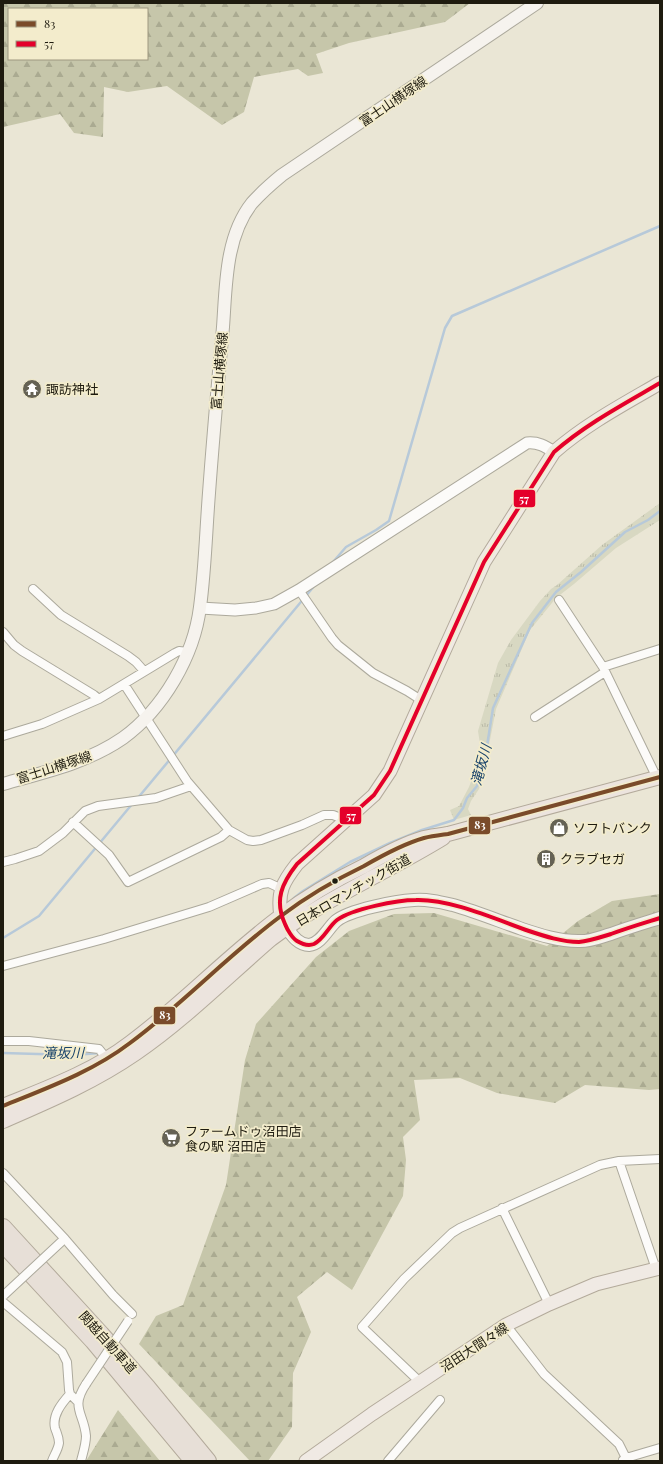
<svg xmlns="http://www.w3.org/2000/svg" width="663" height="1464" font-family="'Playfair Display','Noto Sans JP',serif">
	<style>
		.forest { fill: url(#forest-firs); fill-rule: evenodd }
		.park { fill: url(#park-tufts) }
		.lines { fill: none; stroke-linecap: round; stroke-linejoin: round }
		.stream { stroke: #b7c9d9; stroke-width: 2.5 }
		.minor-casing { stroke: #aca99c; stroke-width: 10 }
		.tertiary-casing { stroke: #aca99c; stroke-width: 13 }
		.secondary-casing { stroke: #aca99c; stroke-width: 14 }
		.primary-casing { stroke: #b3aa9b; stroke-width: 15 }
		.trunk-casing { stroke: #b3aa9b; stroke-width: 16 }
		.motorway-casing { stroke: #b3aa9b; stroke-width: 18 }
		.minor { stroke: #fcfbf9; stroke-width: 8 }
		.tertiary { stroke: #fcfbf9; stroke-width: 11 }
		.secondary { stroke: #f6f3ee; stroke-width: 12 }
		.primary { stroke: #f0eae4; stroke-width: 13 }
		.trunk { stroke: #ece4de; stroke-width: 14 }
		.motorway { stroke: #e7dfd7; stroke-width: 16 }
		.minor-bridge-casing { stroke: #aca99c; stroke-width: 10; stroke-linecap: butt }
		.minor-bridge { stroke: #fcfbf9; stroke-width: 8 }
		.bus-1-casing { stroke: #f3eccc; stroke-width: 7 }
		.bus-2-casing { stroke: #f3eccc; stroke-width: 7 }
		.bus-1 { stroke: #7a4b2a; stroke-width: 4 }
		.bus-2 { stroke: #e4002b; stroke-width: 4 }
		.bus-dot { fill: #1e1b0f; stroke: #f3eccc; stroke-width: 1.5 }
		.labels { text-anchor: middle; stroke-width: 3.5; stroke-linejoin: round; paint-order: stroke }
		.street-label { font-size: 13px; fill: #1e1b0f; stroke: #f3eccc }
		.poi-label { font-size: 13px; fill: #1e1b0f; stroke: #f3eccc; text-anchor: start }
		.water-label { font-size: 14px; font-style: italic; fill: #1a446b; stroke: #f3eccc }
		.line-badge { stroke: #f3eccc; stroke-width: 1.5 }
		.badge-label { font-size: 11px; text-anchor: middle; font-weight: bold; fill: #fff }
	</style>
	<defs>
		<pattern id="forest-firs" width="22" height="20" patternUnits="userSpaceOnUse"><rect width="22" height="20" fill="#c6c6aa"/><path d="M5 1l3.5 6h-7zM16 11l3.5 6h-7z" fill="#aaaa91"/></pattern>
		<pattern id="park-tufts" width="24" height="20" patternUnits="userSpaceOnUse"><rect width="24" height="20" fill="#d8d8c2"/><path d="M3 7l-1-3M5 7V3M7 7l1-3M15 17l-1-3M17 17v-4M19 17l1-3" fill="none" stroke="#b9b9a6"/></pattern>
	</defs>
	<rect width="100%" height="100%" fill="#eae6d5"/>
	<!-- forest -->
	<path class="forest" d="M3,3H470L445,22L349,43L316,54L323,73L308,76L298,69L254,77L244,112L222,125L167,86L128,92L104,87L103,137L74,133L60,114L3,127ZM9,9H147V59H9Z
		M660,894V1089L649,1090L585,1085L555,1103L497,1093L460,1078L414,1080L420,1120L403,1137L406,1160L403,1196L352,1290L327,1272L297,1297L311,1332L293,1373L292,1427L268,1461H250L139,1344L156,1316L183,1305L226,1185L245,1060L256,1024L316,957L349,931L394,914L434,913L547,946L578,921L612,901Z
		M118,1410L160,1461H86Z"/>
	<!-- park -->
	<path class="park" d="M660,503V520L616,548L574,584L556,598L530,630L496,709L483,776L479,789L471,801L468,809L471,815L454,820L450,810L459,806L469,787L479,760L480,744L478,731L498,663L511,640L540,601L551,589L557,585L602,545Z"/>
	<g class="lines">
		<!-- stream -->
		<path class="stream" d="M333,562L346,547L376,530L389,521L445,328L452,316L660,226
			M137,799L315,585
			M294,898L303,891L350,862L390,843L422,830L454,820L463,808L467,798L477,786L484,765L493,708L532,623L556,592L581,572L625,532L648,520L660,511
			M3,938L39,916L133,803
			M3,1053L73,1055L100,1053"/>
		<defs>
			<path id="minor" d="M33,589L61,615L128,656L136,662L144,671
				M299,590L332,638L338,645L373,673L407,691L421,700
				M559,600L603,667L657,778
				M3,632L14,645L22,651L94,695L99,699
				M603,667L660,649
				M124,684L187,781L229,830L247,840L253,841L261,840L302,825L324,815H333L346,820
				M535,717L605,672
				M3,736L42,724L99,699L175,653L179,651L188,652
				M73,822L109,855L128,882L221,837L229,830
				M3,862L15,859L39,851L63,833L85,811L98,806L156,798L191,786
				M3,966L104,939L209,907L262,884L269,883L282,889
				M3,1041H29L99,1049L107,1059
				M619,1161L656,1269
				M3,1173L65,1239L113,1295L132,1314
				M502,1208L549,1304
				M3,1302L62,1352L67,1362L69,1390L70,1394L78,1402
				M506,1325L544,1374L619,1444L626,1458L625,1461
				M421,1383L362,1327L404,1279L452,1233L460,1228L600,1165L619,1161L660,1159
				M623,1460L626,1458L660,1448
				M52,1461C54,1455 58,1450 59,1443C59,1437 57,1434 55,1428C52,1415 62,1403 70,1394
				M81,1461C83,1453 86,1444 86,1436C84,1413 70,1408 86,1384
				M388,1461L440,1400"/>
			<path id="tertiary" d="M200,608L235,610L256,608L274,604L299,590L527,443C538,442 545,446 554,452"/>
			<path id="secondary" d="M3,784C44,772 87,763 123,738C163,709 194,656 200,607C205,570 206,531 209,493C213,438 218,383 223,327C226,287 225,237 252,203C261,193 271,184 282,175L537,3
				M286,927C292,935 298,945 309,945C321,944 328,928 336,921C349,910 396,901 414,900C428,899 440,902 453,905C477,912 499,921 522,929C540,935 559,941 578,941C590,942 600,937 611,934C627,928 644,923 660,918"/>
			<path id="primary" d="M281,916C277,892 283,882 297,864L374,795L390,771L484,562L554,452C586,424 624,404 660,383
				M306,1461L372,1414L506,1325L549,1304L596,1284L660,1268"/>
			<path id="trunk" d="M3,1106C47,1088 92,1072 130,1043C183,1004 228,955 281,916C306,897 335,880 364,866C383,855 403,844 424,838C432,836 441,835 448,834L660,777
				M3,1121C49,1101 94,1082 136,1053C184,1020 227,977 271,939C324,899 386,873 443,838"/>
			<path id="motorway" d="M3,1227L101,1334L148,1388L208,1461
				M3,1244L93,1341L193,1461"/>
		</defs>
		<!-- minor casing -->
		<use href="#minor" class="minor-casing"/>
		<!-- tertiary casing -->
		<use href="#tertiary" class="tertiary-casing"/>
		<!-- secondary casing -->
		<use href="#secondary" class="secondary-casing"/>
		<!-- primary casing -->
		<use href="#primary" class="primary-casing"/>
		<!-- trunk casing -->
		<use href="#trunk" class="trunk-casing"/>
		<!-- motorway casing -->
		<use href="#motorway" class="motorway-casing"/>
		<!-- minor -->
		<use href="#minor" class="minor"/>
		<!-- tertiary -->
		<use href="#tertiary" class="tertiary"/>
		<!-- secondary -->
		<use href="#secondary" class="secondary"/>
		<!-- primary -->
		<use href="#primary" class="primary"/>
		<!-- trunk -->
		<use href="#trunk" class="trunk"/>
		<!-- motorway -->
		<use href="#motorway" class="motorway"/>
		<defs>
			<path id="minor-bridge" d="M4,1295L61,1242
				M86,1384L128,1321"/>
		</defs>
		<!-- minor-bridge casing -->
		<use href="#minor-bridge" class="minor-bridge-casing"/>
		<!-- minor-bridge -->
		<use href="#minor-bridge" class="minor-bridge"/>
		<defs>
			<path id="bus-1" d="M3,1106C47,1088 92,1072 130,1043C183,1004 228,955 281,916C306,897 335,880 364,866C383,855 403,844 424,838C432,836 441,835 448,834L660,777"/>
			<path id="bus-2" d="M660,383C624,404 586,424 554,452L484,562L390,771L374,795L297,864C282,883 274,900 285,924C287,929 292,938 297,941C302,944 309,946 314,944C324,939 329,926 337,920C352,909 397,900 416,900C451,899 495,919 529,931C544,936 562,942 579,942C590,941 601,937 611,934C627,928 644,923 660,918"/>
		</defs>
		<!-- bus-1 casing -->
		<use href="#bus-1" class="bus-1-casing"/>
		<!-- bus-2 casing -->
		<use href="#bus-2" class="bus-2-casing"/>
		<!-- bus-1 -->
		<use href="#bus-1" class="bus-1"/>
		<!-- bus-2 -->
		<use href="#bus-2" class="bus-2"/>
	</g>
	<!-- icons -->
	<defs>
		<symbol id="temple-disc" viewBox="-11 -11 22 22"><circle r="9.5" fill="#656254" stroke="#f3eccc"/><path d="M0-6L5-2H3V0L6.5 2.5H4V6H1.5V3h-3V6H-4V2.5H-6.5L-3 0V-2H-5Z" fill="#fff"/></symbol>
		<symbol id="shop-disc" viewBox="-11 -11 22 22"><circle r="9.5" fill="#656254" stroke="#f3eccc"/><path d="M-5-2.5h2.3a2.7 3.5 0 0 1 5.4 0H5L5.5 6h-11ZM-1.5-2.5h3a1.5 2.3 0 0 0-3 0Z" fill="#fff"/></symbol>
		<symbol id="building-disc" viewBox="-11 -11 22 22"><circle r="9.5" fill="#656254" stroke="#f3eccc"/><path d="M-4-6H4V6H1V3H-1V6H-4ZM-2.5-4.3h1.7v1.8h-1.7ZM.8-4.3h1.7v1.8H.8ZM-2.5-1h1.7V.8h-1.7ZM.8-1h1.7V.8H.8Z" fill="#fff"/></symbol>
		<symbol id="supermarket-disc" viewBox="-11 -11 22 22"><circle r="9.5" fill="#656254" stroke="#f3eccc"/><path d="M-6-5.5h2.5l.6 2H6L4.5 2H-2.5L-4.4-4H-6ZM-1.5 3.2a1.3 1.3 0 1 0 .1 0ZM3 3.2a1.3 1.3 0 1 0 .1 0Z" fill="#fff"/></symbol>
	</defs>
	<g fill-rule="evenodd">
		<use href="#temple-disc" x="21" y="378" width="22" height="22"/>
		<use href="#shop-disc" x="548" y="817" width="22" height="22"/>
		<use href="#building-disc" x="535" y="848" width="22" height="22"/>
		<use href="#supermarket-disc" x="160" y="1127" width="22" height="22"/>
	</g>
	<!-- markers -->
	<circle class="bus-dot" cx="335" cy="881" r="3.5"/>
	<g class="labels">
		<!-- street labels -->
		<g class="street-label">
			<text transform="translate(393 101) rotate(-34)" y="5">富士山横塚線</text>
			<text transform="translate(219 371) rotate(-85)" y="5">富士山横塚線</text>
			<text transform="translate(54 767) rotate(-18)" y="5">富士山横塚線</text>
			<text transform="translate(353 890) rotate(-30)" y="5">日本ロマンチック街道</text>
			<text transform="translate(108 1342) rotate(48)" y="5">関越自動車道</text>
			<text transform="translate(474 1347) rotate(-33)" y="5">沼田大間々線</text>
		</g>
		<!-- poi labels -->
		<g class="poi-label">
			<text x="46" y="394">諏訪神社</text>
			<text x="573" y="833">ソフトバンク</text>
			<text x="560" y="864">クラブセガ</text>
			<text x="185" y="1136">ファームドゥ沼田店<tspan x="185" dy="15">食の駅 沼田店</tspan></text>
		</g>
		<!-- water labels -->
		<g class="water-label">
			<text transform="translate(481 765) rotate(-75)" y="5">滝坂川</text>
			<text x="63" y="1058">滝坂川</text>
		</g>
	</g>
	<g class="line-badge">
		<rect x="513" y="489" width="23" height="19" rx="4" fill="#e4002b"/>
		<rect x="339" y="806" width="23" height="19" rx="4" fill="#e4002b"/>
		<rect x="468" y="816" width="23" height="19" rx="4" fill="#7a4b2a"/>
		<rect x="153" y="1006" width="23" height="19" rx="4" fill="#7a4b2a"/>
	</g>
	<g class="badge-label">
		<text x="524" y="503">57</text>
		<text x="351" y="820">57</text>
		<text x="480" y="829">83</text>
		<text x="165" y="1019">83</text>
	</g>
	<!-- border -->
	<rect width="663" height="1464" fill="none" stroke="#1e1b0f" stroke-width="8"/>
	<!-- legend -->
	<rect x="8" y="8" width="140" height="52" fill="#f3eccc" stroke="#9e9880"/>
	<rect x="16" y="21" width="20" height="6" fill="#7a4b2a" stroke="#9e9880"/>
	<text x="44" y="28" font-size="12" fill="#1e1b0f">83</text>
	<rect x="16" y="41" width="20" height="6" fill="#e4002b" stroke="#9e9880"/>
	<text x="44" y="48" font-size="12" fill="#1e1b0f">57</text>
</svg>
